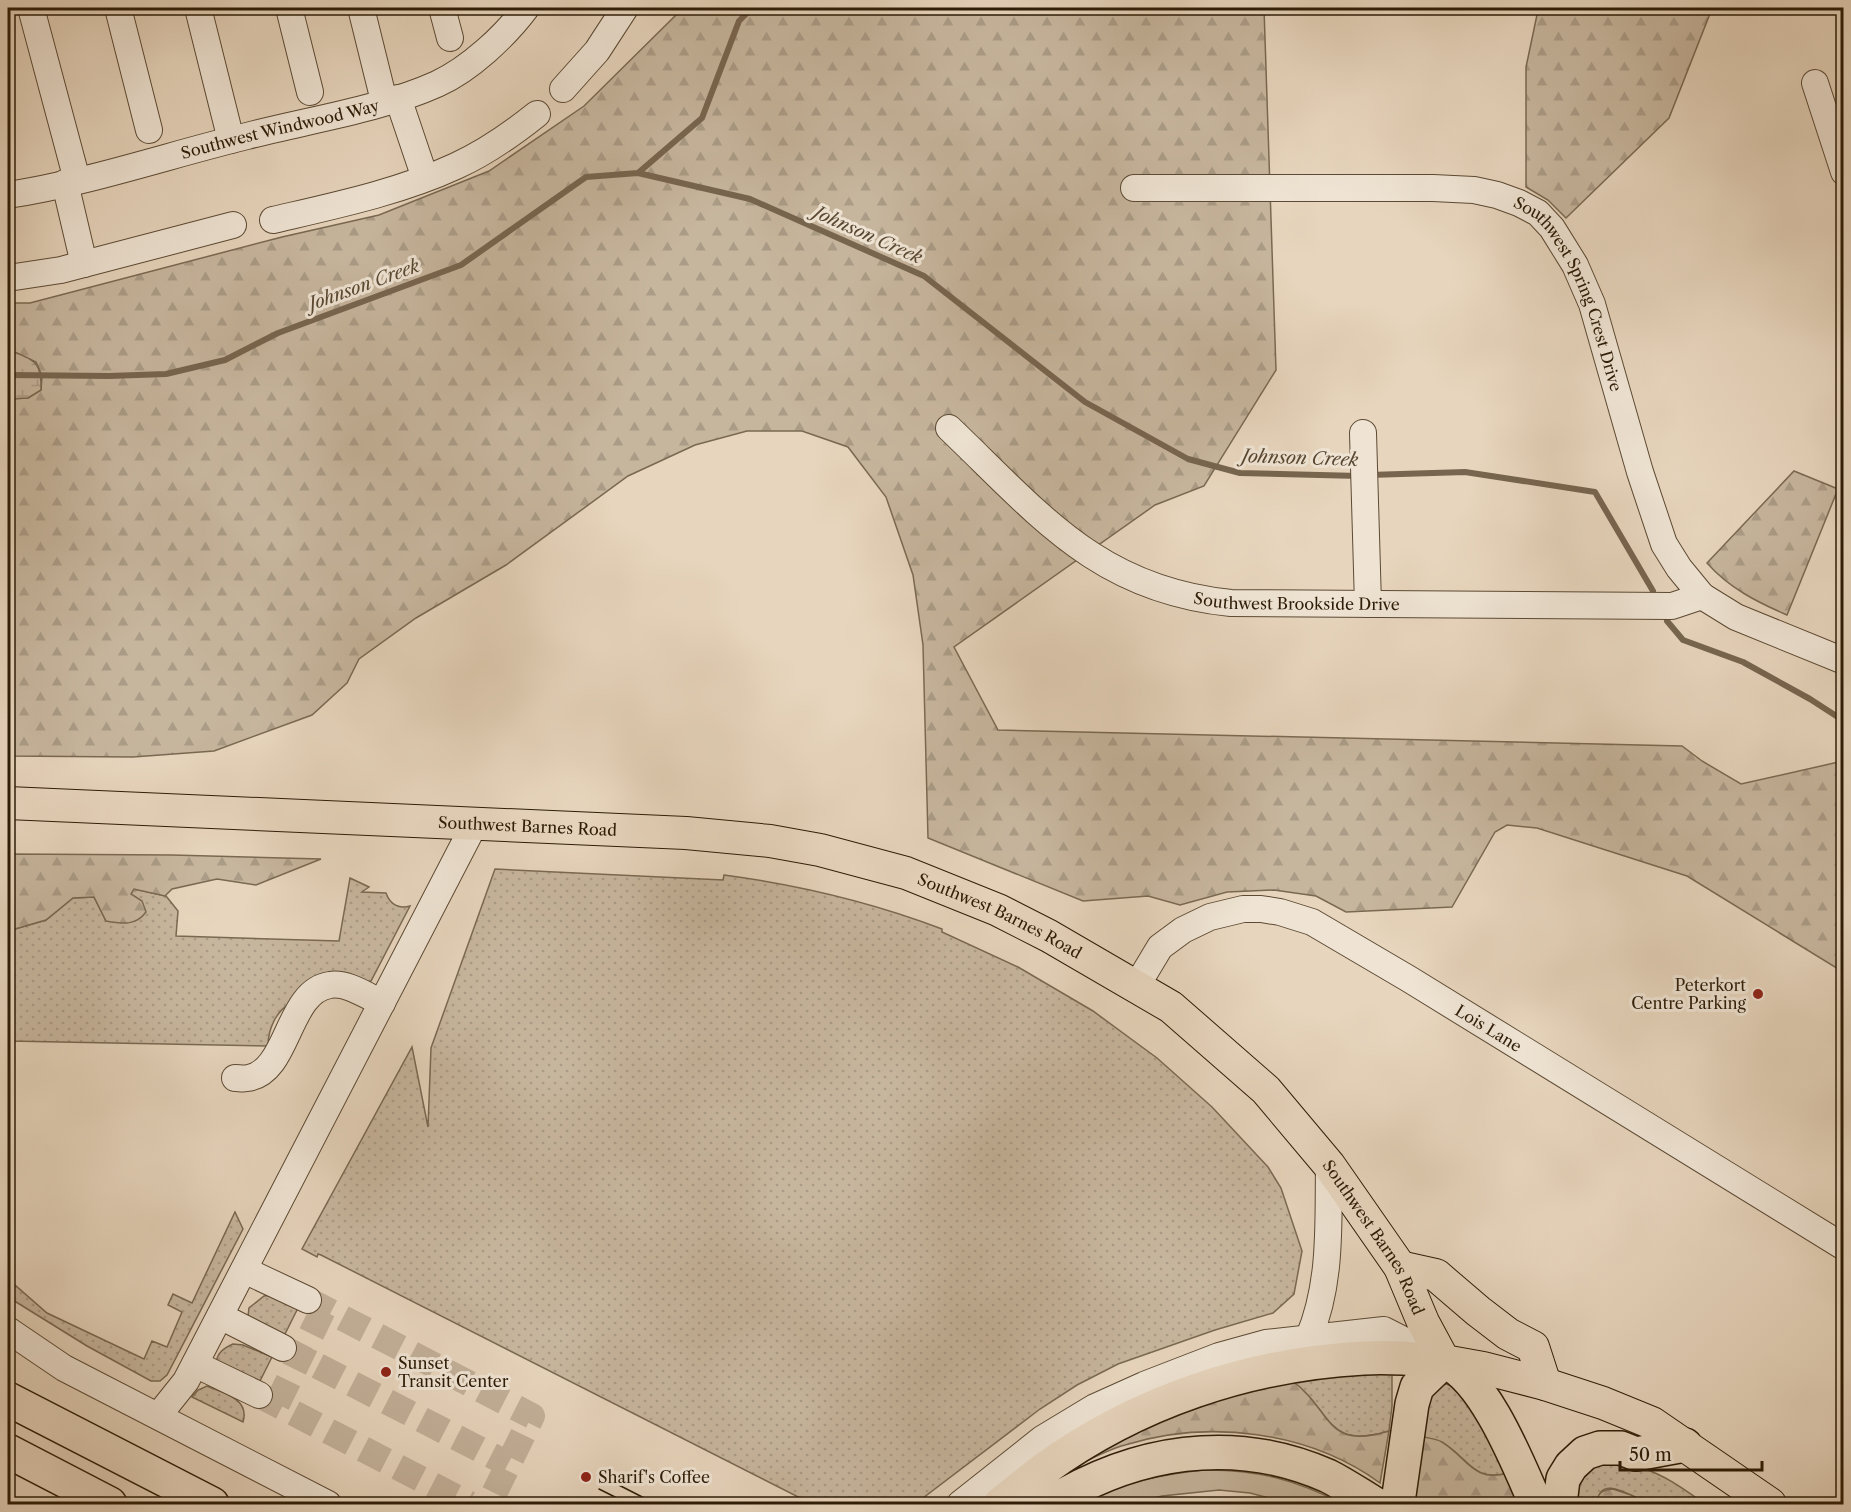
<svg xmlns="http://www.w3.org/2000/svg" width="1851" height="1512" font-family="'Libre Caslon Text',serif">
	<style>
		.grass { fill: url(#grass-dots); stroke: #7a6952; stroke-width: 1.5 }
		.forest { fill: url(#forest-firs); stroke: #7a6952; stroke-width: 1.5 }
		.wetland { fill: url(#wetland-marsh); stroke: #7a6952; stroke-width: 1.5 }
		.garden { fill: #c7b69e; stroke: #7a6952; stroke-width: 1.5 }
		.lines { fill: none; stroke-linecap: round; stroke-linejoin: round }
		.stream { stroke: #77654f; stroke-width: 6 }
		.minor-tunnel { stroke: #c2b099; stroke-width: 26; stroke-dasharray: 26 13; stroke-linecap: butt }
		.minor-casing { stroke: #5c4a34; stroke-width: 28 }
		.major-casing { stroke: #2d1c07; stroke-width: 34 }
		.highway-casing { stroke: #2d1c07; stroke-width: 36 }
		.minor { stroke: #efe4d4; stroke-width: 26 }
		.major { stroke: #e7d5bd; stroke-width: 32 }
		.highway { stroke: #e7d5bd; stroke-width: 33 }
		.tram { stroke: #2d1c07; stroke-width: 1.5 }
		.poi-dot { fill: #8f2418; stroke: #efe4d4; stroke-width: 2 }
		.labels { text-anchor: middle; stroke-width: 6; stroke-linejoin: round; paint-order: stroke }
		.street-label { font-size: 16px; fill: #2d1c07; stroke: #efe4d4 }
		.poi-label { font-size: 16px; fill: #2d1c07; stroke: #efe4d4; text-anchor: start }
		.water-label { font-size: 18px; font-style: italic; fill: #584731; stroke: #efe4d4 }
	</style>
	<defs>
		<pattern id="grass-dots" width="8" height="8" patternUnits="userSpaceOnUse" patternTransform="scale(1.5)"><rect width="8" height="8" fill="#c7b69e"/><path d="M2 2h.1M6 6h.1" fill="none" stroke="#ab9c87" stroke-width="1.8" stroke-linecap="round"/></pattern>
		<pattern id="forest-firs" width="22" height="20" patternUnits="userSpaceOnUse" patternTransform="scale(1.5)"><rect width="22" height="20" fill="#c7b69e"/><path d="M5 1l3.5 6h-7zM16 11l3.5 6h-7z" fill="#ab9c87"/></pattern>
		<pattern id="wetland-marsh" width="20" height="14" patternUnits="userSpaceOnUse" patternTransform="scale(1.5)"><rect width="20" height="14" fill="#c7b69e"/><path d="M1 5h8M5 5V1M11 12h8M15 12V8" fill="none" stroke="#ab9c87"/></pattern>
	</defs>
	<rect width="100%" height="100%" fill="#e7d5bd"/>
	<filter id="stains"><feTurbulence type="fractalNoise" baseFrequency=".00333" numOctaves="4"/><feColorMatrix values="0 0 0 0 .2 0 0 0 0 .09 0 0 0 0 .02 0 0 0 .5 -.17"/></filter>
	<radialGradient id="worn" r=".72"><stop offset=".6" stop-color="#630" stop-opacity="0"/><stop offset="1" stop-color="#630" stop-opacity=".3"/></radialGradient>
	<!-- grass -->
	<path class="grass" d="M495,869L723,880L724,875C799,885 871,902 942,929V932L1018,967L1093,1011L1157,1058L1212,1107L1268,1167L1281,1188L1302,1251L1294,1294L1273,1313L1215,1330L1118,1364L1077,1385L1040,1409L915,1504H812L321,1255L318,1254L317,1257L302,1249L412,1047L428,1127L431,1048Z
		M350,878L369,887L362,892L386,893C390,904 398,909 410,906L371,981L291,1003C276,1011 268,1029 268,1046L8,1041V931L46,920L73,898L94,897L106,921L134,889L166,896L178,911L176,936L339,941Z
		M235,1212L243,1229L167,1375L160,1381H151L87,1346L8,1297V1279L47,1313L144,1359L152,1341L167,1347L182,1312L168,1305L173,1294L192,1303Z
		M273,1295L299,1306L284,1336L248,1316L249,1308L264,1296Z
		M233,1344L243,1345L272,1357L257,1387L216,1362C218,1352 224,1348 233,1344Z
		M1392,1372V1406L1389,1431C1324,1451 1333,1410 1291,1380Z
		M1446,1384L1459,1388L1508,1473C1472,1483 1469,1457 1442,1443C1435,1439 1426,1438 1419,1436L1423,1398L1438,1385Z
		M207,1386C224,1393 250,1399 243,1422L192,1397L198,1390Z
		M1608,1462C1619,1464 1631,1465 1642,1468C1665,1475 1685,1490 1705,1504C1688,1504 1668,1508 1651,1504C1636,1501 1600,1470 1597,1504H1568C1577,1480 1581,1469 1608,1462Z"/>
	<!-- forest -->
	<path class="forest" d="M681,8H1264L1276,370L1204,486L1155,505L954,647L998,730L1682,746L1702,761L1741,784L1843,761V972L1687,876L1537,828L1507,825L1495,832L1452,907L1346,912L1316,896L1274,890L1227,892L1180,905L1148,896L1083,901L928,838L923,645L913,575L886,497L848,447L802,431H747L695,445L628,476L506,565L416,618L359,659L347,683L312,715L214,751L133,757L8,756V399L28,398L41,390L42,376L36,362L8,349V303H30L282,237L379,215L489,171L584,106L677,14Z
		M1624,8H1711V11L1669,118L1566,218L1548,200L1526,187V67L1538,10H1623Z
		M1794,471L1838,489L1787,615C1757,602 1729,588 1707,563Z
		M8,854L172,855L321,859L256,885L217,879L172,889L165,896L134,889L131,894L142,901L146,912C136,926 122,924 106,921L94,897L73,898L46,920L8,931Z
		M1291,1380C1333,1410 1324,1451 1389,1431L1380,1483C1308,1431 1209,1419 1125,1445C1103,1451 1083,1463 1063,1473L1140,1420Z
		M1419,1436C1426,1438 1435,1438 1442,1442C1468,1458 1473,1483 1508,1473L1520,1504H1410Z
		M1613,1489L1631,1495L1650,1504H1597C1597,1493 1602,1490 1613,1489Z"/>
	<!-- wetland -->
	<path class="wetland" d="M8,349C33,361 42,359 41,390L28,398L8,399Z"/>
	<!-- garden -->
	<path class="garden" d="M1203,1470C1256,1469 1296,1480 1343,1504H1292L1250,1493L1219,1490L1162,1496L1130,1504H1083C1122,1482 1158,1475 1203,1470Z"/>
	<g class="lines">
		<!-- stream -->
		<path class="stream" d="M638,173L702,118L739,21L752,8
			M8,375L109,376L166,374L225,360L278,333L461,265L586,177L638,173L750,199L924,276L1085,402L1188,459L1240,473L1359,476
			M1369,475L1465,472L1595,492L1653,591
			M1667,621L1683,640L1743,662L1810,699L1844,721"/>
		<!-- minor-tunnel -->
		<path class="minor-tunnel" d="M308,1300L532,1416L489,1504
			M283,1348L508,1464
			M259,1395L469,1504
			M277,1404L324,1308"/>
		<defs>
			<g id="minor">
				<path d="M31,8L77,180"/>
				<path d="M118,8L149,130"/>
				<path d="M198,8L231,140"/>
				<path d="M289,8L310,92"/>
				<path d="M361,8L384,101"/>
				<path d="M442,8L450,38"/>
				<path d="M1815,83L1844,172"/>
				<path d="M563,89L597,51L625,8"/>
				<path d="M398,98L425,178"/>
				<path d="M65,183L84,264"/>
				<path id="s1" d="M1134,188H1433L1474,190L1497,195L1519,203L1538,213L1552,228L1575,265L1592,304L1640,472L1664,544L1679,568L1702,596L1736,617L1844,661"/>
				<path id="s2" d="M8,195C87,183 169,155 247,136C308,120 379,110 437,84C470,69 505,36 526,8"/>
				<path d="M273,220C333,206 400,192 456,166C485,153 512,134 537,114"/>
				<path d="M8,278L61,270L233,225"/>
				<path id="s3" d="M949,428C1039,514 1098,590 1231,603L1672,606L1702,596"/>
				<path d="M1363,433L1368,604"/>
				<path id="s4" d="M1136,987L1160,947L1183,930L1210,917L1243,909H1261L1280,912L1312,922L1409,979L1844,1247"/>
				<path d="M235,1078C239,1078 244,1079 248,1078C289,1072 287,991 330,985C347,982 367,996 382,1003"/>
				<path d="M244,1270L308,1300"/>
				<path d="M220,1316L283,1348"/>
				<path d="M8,1330L64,1368L328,1504"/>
				<path d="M1309,1337C1332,1282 1328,1223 1329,1165"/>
				<path d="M195,1364L259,1395"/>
				<path d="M158,1416L186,1381L475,823"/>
				<path d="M960,1504L1042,1439L1095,1407L1144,1385L1219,1356L1266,1343L1384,1330L1439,1358"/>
			</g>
			<g id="major">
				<path id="s5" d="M8,803L686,833L770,841L820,850L906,873L998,910L1049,936L1171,1007L1266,1090L1329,1165L1400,1267L1423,1322L1444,1361L1483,1368L1545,1384L1603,1403L1652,1423L1770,1504"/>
				<path d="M1400,1267L1436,1275L1478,1311L1508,1334L1533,1347L1545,1384"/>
			</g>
			<path id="highway" d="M8,1399L212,1504
				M8,1451L110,1504
				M1399,1495L1412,1404L1417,1387L1444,1361
				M1000,1504C1015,1493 1028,1481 1043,1470C1136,1402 1249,1364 1364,1358C1385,1357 1406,1358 1427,1360C1432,1360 1440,1360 1445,1362C1485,1378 1519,1466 1536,1504
				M1049,1504C1134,1451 1233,1434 1328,1476C1344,1484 1360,1495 1375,1504
				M1560,1504L1563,1479L1571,1466L1585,1453L1600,1448H1621L1636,1454L1685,1445"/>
		</defs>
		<!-- minor casing -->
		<use href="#minor" class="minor-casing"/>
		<!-- major casing -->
		<use href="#major" class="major-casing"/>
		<!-- highway casing -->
		<use href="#highway" class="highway-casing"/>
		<!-- minor -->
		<use href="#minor" class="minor"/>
		<!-- major -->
		<use href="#major" class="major"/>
		<!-- highway -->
		<use href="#highway" class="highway"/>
		<!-- tram -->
		<path class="tram" d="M605,1478L656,1504
			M599,1489L629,1504"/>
	</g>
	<!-- markers -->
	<g class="poi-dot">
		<circle cx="1758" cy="994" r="6"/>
		<circle cx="386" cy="1372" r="6"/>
		<circle cx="586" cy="1477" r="6"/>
	</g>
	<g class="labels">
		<!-- street labels -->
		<g class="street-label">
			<text dy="6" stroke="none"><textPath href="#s2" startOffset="280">Southwest Windwood Way</textPath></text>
			<text dy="6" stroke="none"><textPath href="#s1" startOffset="494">Southwest Spring Crest Drive</textPath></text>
			<text dy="6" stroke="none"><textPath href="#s3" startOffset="406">Southwest Brookside Drive</textPath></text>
			<text dy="6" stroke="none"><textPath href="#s5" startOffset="520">Southwest Barnes Road</textPath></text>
			<text dy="6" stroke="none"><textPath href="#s5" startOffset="1006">Southwest Barnes Road</textPath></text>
			<text dy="6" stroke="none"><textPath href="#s4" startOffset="416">Lois Lane</textPath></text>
			<text dy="6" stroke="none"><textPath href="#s5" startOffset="1510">Southwest Barnes Road</textPath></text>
		</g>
		<!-- poi labels -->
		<g class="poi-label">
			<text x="1746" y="991" text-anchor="end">Peterkort<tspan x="1746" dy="18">Centre Parking</tspan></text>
			<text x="398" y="1369">Sunset<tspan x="398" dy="18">Transit Center</tspan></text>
			<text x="598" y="1483">Sharif's Coffee</text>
		</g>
		<!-- water labels -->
		<g class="water-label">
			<text transform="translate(868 235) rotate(24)" y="6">Johnson Creek</text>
			<text transform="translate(364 285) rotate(-20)" y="6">Johnson Creek</text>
			<text transform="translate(1300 458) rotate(2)" y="6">Johnson Creek</text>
		</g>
	</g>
	<!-- margin -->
	<rect width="1851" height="1512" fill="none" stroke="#e7d5bd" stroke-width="30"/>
	<rect x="9" y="9" width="1833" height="1494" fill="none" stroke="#2d1c07" stroke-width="3"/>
	<rect x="15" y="15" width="1821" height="1482" fill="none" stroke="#2d1c07" stroke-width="1.5"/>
	<!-- scale -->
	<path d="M1620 1461v9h142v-9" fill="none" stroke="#2d1c07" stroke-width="3"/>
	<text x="1629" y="1461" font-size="18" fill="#2d1c07" stroke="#efe4d4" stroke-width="4.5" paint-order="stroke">50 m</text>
	<rect width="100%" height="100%" filter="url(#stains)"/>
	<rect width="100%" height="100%" fill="url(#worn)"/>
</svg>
